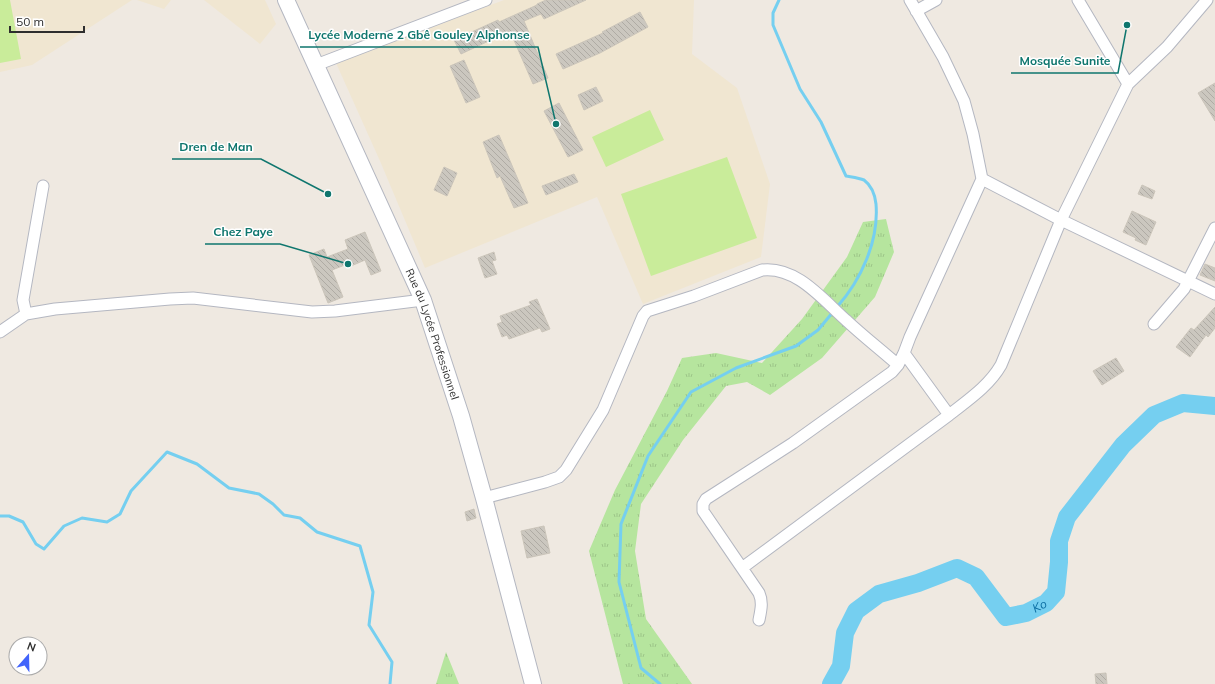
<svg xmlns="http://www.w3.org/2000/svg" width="1215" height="684" font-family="Mulish,sans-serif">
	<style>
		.education { fill: #f0e6d1 }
		.grass { fill: url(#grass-tufts) }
		.pitch { fill: #c9ec9a }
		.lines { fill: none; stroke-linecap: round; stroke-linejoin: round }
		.stream { stroke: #75cff0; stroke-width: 3 }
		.river { stroke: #75cff0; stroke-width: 18 }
		.building { fill: url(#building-back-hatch); stroke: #cbc5ba }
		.street-casing { stroke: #b4b7c1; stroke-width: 13 }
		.secondary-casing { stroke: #b4b7c1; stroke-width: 18 }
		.street { stroke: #fff; stroke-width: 11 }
		.secondary { stroke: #fff; stroke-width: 16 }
		.labels { text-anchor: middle; stroke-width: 3; stroke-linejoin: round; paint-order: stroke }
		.street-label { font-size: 11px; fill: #2e2e2e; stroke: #fff }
		.water-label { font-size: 12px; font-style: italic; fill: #0d6fa3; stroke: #fff }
		.leader { fill: none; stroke: #0f766e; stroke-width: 1.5 }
		.callout-dot { fill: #0f766e; stroke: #fff; stroke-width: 1.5 }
		.callout-label { font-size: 12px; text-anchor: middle; font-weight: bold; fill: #0f766e; stroke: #fff; stroke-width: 3; stroke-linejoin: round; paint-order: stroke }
	</style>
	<defs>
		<pattern id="grass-tufts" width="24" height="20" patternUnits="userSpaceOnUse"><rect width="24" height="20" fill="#b6e59e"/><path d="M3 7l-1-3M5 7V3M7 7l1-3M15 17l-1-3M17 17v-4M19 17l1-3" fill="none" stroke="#9dc588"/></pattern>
		<pattern id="building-back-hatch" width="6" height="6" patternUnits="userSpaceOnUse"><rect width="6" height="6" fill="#cbc7bf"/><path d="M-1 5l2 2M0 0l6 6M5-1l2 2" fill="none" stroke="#afaba4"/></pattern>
	</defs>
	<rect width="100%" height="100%" fill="#efe9e1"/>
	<!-- education -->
	<path class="education" d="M0,0H132L32,65L0,72Z
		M137,0H171L164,9Z
		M204,0H265L276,24L260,44Z
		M504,0H694L692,54L737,88L770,184L761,257L643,304L597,197L425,268L380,161L336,63Z"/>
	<!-- grass -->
	<path class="grass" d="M886,219L894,252L875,297L822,358L770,395L747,382L726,386L683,440L641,504L635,551L646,619L692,684H623L589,551L615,490L667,391L682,358L716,353L762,363L802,319L847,257L863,222Z
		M446,652L459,684H436Z"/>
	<!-- pitch -->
	<path class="pitch" d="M0,0H10L21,59L0,63Z
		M650,110L664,140L606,167L592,137Z
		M727,157L757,238L651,276L621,194Z"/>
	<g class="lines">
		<!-- stream -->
		<path class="stream" d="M779,0L773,13V25L800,89L821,122L846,176C851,177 859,178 864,180C872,186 875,195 876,204C879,241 861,280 837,307
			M0,516H9L23,522L36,544L44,549L64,526L82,518L107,522L120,514L131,491L167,452L197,464L229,488L259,494L273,504L284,515L300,518L317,532L360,546L373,592L369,625L392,662L390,684
			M660,684L641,668L619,582L621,524L648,456L691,392L736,368L796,346L818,330L833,312"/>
		<!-- river -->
		<path class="river" id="s1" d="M831,684L841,666L845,633L856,611L879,594L918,583L957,568L976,577L1006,617L1026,613L1046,603L1056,592L1059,562V541L1067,517L1123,445L1154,415L1183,403L1215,406"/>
	</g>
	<!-- building -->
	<path class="building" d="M546,0H586L544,19L541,14L524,21L548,78L533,84L510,31L461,54L454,40L498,20L499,22L537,5V4Z
		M640,12L648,27L600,53L563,69L556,54L603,33L602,32Z
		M464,60L480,97L466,103L450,66Z
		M1215,83V121L1198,93Z
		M596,87L603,101L584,110L578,95Z
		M559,103L583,150L568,157L544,111Z
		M499,135L528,203L514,208L500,176L497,178L483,142Z
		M444,167L457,173L447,196L434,190Z
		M574,174L578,182L546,195L542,186Z
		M1142,185L1155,191L1152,199L1138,194Z
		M1132,211L1156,222L1146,245L1135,240L1136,238L1123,232Z
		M365,232L381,271L371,275L365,260L351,266L350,263L332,270L343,297L328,303L309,255L324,249L327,257L348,249L345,240Z
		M494,252L496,260L492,261L497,274L485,278L478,258Z
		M1205,264L1215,268V281L1200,275Z
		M537,299L550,329L542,332L540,328L509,339L507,335L502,337L497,324L502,322L500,316L531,305L529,302Z
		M1215,307V328L1208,337L1206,335L1190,357L1176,347L1191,328L1194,330Z
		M1116,358L1124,371L1102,385L1093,371Z
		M474,509L476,518L467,521L465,512Z
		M544,526L550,553L527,558L521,531Z
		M1106,673L1107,684H1096L1095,674Z"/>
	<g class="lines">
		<defs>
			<path id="street" d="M1078,0L1128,84
				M916,11L936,0
				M316,65L486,0
				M982,179L1061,220L1215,294
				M26,314L23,300L43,186
				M1154,324L1184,289L1215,228
				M0,332L26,314L55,309L170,299L193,298L312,312L335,311L423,300
				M904,353L949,415
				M484,498L545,482L559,477L566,470L603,410L643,316L647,311L694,296L762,270C797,266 823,300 847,321C863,336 881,350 898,365
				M742,568L949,415C968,400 989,386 1001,365L1061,220L1128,84L1167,47L1207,0
				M759,620C761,610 763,602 759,593L703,511V504L706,499L793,443L892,372L898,365L904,353L910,337L982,179L973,134L964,101L943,57L910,0"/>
			<g id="secondary">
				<path id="s2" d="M286,0L423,300L461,416L484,498L533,684"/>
			</g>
		</defs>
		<!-- street casing -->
		<use href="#street" class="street-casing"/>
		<!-- secondary casing -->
		<use href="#secondary" class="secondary-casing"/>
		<!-- street -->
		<use href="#street" class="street"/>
		<!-- secondary -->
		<use href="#secondary" class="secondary"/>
	</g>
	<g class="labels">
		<!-- street labels -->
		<g class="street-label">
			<text dy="4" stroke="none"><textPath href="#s2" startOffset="365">Rue du Lycée Professionnel</textPath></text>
		</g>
		<!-- water labels -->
		<g class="water-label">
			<text dy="4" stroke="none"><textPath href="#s1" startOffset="296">Ko</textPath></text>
		</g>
	</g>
	<!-- callouts -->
	<path class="leader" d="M556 124L538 47H300M1127 25L1118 73H1011M328 194L261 159H172M348 264L280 244H205"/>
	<g class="callout-dot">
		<circle cx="556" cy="124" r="4"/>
		<circle cx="1127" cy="25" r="4"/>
		<circle cx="328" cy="194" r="4"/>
		<circle cx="348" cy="264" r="4"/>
	</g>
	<g class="callout-label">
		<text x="419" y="39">Lycée Moderne 2 Gbê Gouley Alphonse</text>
		<text x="1065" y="65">Mosquée Sunite</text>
		<text x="216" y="151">Dren de Man</text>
		<text x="243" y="236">Chez Paye</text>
	</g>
	<!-- north arrow -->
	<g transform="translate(28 656) rotate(20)"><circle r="19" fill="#ffffff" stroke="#ababab"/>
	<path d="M0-3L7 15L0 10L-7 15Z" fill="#4264fb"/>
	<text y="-6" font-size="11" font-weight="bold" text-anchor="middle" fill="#2e2e2e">N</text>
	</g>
	<!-- scale -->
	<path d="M10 26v6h74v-6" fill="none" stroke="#2e2e2e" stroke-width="2"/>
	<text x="16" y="26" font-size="12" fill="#2e2e2e" stroke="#ffffff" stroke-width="3" paint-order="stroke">50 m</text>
</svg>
